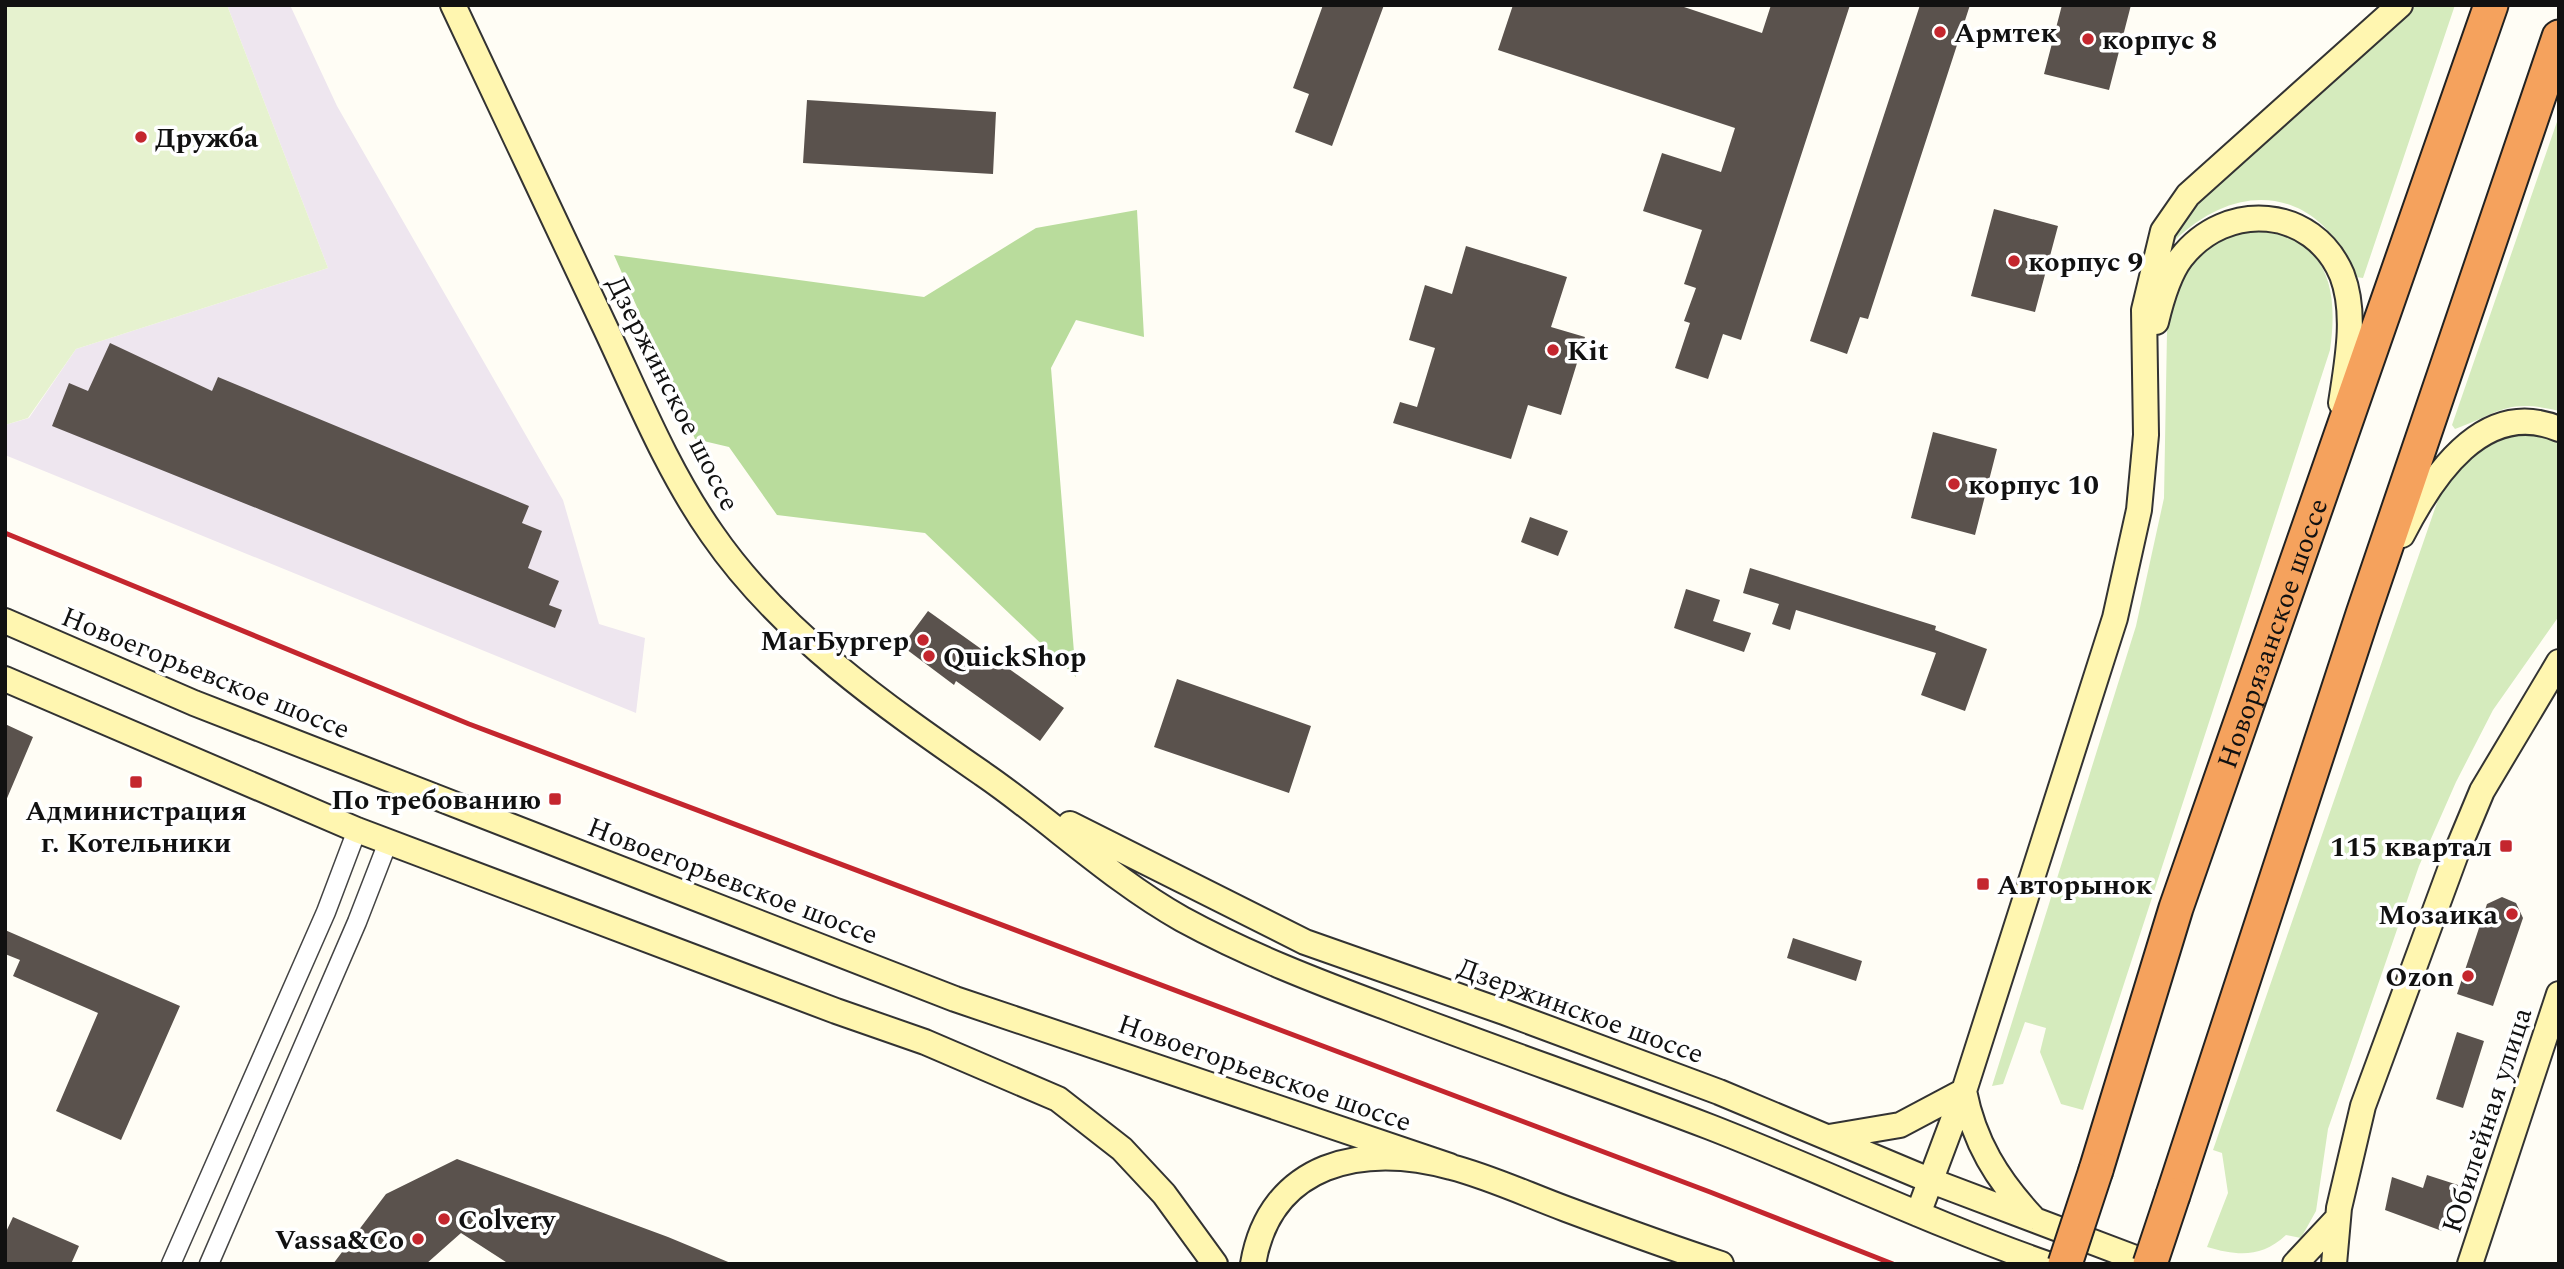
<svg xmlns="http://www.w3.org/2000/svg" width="2564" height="1269" font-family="Spectral,serif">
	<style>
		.industrial { fill: #eee6ef }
		.green { fill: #d5ebbd }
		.forest { fill: #b9dc9c }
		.pitch { fill: #e6f2cf }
		.building { fill: #5a524d }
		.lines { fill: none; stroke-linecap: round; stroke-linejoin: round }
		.street-casing { stroke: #444; stroke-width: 21 }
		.secondary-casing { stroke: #333; stroke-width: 28 }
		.highway-casing { stroke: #222; stroke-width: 37 }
		.street { stroke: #fff; stroke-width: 18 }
		.secondary { stroke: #fff6b0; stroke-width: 24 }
		.highway { stroke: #f5a25d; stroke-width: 33 }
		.rail { stroke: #c4262e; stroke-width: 5 }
		.highway-bridge-casing { stroke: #222; stroke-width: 37; stroke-linecap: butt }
		.highway-bridge { stroke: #f5a25d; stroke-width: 33 }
		.poi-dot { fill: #c4262e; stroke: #fff; stroke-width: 2.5 }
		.labels { text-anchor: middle; stroke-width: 7; stroke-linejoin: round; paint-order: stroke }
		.poi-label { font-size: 28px; font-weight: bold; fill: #111; stroke: #fff; text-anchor: start }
		.street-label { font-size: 28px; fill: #111; stroke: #fff }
	</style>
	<rect width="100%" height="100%" fill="#fffdf5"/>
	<!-- industrial -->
	<path class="industrial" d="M227,5H290L337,106L563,500L599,624L645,638L636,713L5,455V425L29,418L76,349L328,268Z"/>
	<!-- green -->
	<path class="green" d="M2417,5H2455L2363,278L2356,277C2321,189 2242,176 2175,240L2171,239L2193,206Z
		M2559,116V411C2506,398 2500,413 2455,429L2452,425Z
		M2241,230C2253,230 2268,228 2279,232C2333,251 2337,301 2330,350L2083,1110L2061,1104L2040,1052L2046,1028L2025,1022L2003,1084L1992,1086L2136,626L2164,498L2167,332L2174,299L2194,260L2209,246Z
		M2523,432L2559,441V616L2493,710L2456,782L2419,866L2328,1129L2316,1211L2301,1238L2286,1235C2261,1258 2238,1256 2207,1247L2228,1193L2222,1153L2213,1150L2440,494C2463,456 2482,444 2523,432Z"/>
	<!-- forest -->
	<path class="forest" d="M1137,210L1144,337L1076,320L1051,368L1076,677L925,533L777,515L729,447L695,439L614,255L924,297L1036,228Z"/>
	<!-- pitch -->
	<path class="pitch" d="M5,5H227L328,268L76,349L28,418L5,425Z"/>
	<!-- building -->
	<path class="building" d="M1323,5H1384L1332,146L1295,132L1309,94L1293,88Z
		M1513,5H1678L1762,33L1771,5H1850L1741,340L1723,334L1708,379L1675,368L1690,323L1684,321L1696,288L1684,284L1702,230L1643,211L1662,153L1721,172L1735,128L1498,50Z
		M1920,5H1970L1868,319L1860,317L1847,354L1810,341Z
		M2062,5H2131L2109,90L2044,74Z
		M807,100L996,112L993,174L803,163Z
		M1994,209L2058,226L2035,312L1971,296Z
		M1466,246L1567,277L1551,327L1585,337L1561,415L1528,405L1511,459L1393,423L1400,402L1417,407L1435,348L1409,340L1425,285L1452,294Z
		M110,343L212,391L218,377L529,506L522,523L542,531L528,568L559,581L549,605L562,610L555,628L52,426L69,383L88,391Z
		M1933,432L1997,449L1975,535L1911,518Z
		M1530,517L1568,531L1558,556L1521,542Z
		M1750,568L1936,626L1935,630L1987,649L1965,711L1921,695L1936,653L1796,610L1790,630L1772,624L1779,604L1743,593Z
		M1686,589L1720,600L1713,621L1751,633L1744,652L1674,628Z
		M928,611L1064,708L1040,741L956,681L954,685L902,646Z
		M1177,679L1311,726L1289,793L1154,747Z
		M5,724L33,737L5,803Z
		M2502,897L2516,903L2523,918L2493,1006L2457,994L2487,904Z
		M5,930L180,1006L121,1140L56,1111L98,1013L13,976L20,960L5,954Z
		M1793,938L1862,961L1856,981L1787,958Z
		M2457,1032L2484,1041L2463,1108L2436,1099Z
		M457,1159L668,1237L733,1264H509L461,1233L426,1264H333L386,1194Z
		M2427,1175L2458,1185L2442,1231L2385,1210L2392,1177L2423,1188Z
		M13,1217L79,1246L71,1264H5V1234Z"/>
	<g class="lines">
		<defs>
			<path id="street" d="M171,1264L326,912L357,830
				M209,1264L357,922L388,842"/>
			<path id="secondary" d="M453,5C503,112 554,218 604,325C637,395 667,470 712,534C781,634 885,706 983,774C1050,820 1111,879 1182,919C1248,955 1318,982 1388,1008C1495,1049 1603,1086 1710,1127C1823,1171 1933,1224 2047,1264
				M2156,322C2161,301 2168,275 2181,258C2226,200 2313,206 2342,275C2357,314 2347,363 2341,403
				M2402,535C2431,478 2483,397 2559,429
				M5,621L194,703L955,999L1450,1166
				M5,679L357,830L836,1011L925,1042L1058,1099L1122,1149L1164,1194L1215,1264
				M1070,824L1305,942L1504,1012L1719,1092L1929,1180L2151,1264
				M1964,1091C1974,1142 1997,1179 2032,1217
				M1829,1137L1900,1125L1964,1091
				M1918,1214L1964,1091L2115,618L2139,510L2146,435L2144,310L2163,231L2188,195L2400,5
				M1253,1264C1270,1163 1363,1142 1451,1167C1490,1177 1528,1195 1566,1209C1617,1228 1669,1247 1721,1264
				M2295,1264L2337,1219
				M2334,1264L2339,1208L2363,1106L2457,851L2482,791L2559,662
				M2470,1264L2559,994"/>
			<g id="highway">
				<path id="s1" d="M2096,1170L2176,908L2491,5"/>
				<path d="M2173,1195L2363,614L2559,37"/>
			</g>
		</defs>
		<!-- street casing -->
		<use href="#street" class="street-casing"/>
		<!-- secondary casing -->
		<use href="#secondary" class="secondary-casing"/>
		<!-- highway casing -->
		<use href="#highway" class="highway-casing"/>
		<!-- street -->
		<use href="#street" class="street"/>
		<!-- secondary -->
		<use href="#secondary" class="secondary"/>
		<!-- highway -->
		<use href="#highway" class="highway"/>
		<!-- rail -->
		<path class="rail" d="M5,533L469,724L1710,1192L1893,1264"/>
		<defs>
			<path id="highway-bridge" d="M2065,1264L2096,1170
				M2150,1264L2173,1195"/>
		</defs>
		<!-- highway-bridge casing -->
		<use href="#highway-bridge" class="highway-bridge-casing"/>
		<!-- highway-bridge -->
		<use href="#highway-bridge" class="highway-bridge"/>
	</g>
	<!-- markers -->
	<g class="poi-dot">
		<circle cx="1940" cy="32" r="7"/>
		<circle cx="2088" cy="39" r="7"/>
		<circle cx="141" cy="137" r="7"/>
		<circle cx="2014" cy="261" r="7"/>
		<circle cx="1553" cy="350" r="7"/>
		<circle cx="1954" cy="484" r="7"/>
		<circle cx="923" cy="640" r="7"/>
		<circle cx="929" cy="656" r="7"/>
		<rect x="129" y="775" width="14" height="14" rx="3.5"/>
		<rect x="548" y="792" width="14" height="14" rx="3.5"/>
		<rect x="2499" y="839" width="14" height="14" rx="3.5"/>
		<rect x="1976" y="877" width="14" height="14" rx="3.5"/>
		<circle cx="2512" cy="914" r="7"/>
		<circle cx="2468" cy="976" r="7"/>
		<circle cx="444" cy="1219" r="7"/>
		<circle cx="418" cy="1239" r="7"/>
	</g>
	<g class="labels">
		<!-- poi labels -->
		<g class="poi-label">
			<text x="1954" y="42">Армтек</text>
			<text x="2102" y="49">корпус 8</text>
			<text x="155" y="147">Дружба</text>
			<text x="2028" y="271">корпус 9</text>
			<text x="1567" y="360">Kit</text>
			<text x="1968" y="494">корпус 10</text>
			<text x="909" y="650" text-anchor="end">МагБургер</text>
			<text x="943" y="666">QuickShop</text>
			<text x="541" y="809" text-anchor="end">По требованию</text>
			<text x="136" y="820" text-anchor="middle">Администрация<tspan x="136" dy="32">г. Котельники</tspan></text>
			<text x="2492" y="856" text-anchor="end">115 квартал</text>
			<text x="1997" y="894">Авторынок</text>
			<text x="2498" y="924" text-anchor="end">Мозаика</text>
			<text x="2454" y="986" text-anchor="end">Ozon</text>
			<text x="458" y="1229">Colvery</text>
			<text x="404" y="1249" text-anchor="end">Vassa&amp;Co</text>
		</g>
		<!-- street labels -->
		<g class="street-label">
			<text transform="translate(674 393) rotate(63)" y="10">Дзержинское шоссе</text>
			<text dy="10" stroke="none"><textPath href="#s1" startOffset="565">Новорязанское шоссе</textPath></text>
			<text transform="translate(206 672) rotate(22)" y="10">Новоегорьевское шоссе</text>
			<text transform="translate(733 880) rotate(21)" y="10">Новоегорьевское шоссе</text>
			<text transform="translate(1581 1010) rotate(20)" y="10">Дзержинское шоссе</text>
			<text transform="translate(1265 1072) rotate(19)" y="10">Новоегорьевское шоссе</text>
			<text transform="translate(2486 1120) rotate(-72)" y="10">Юбилейная улица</text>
		</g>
	</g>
	<!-- border -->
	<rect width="2564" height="1269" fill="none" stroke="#111111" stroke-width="14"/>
</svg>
